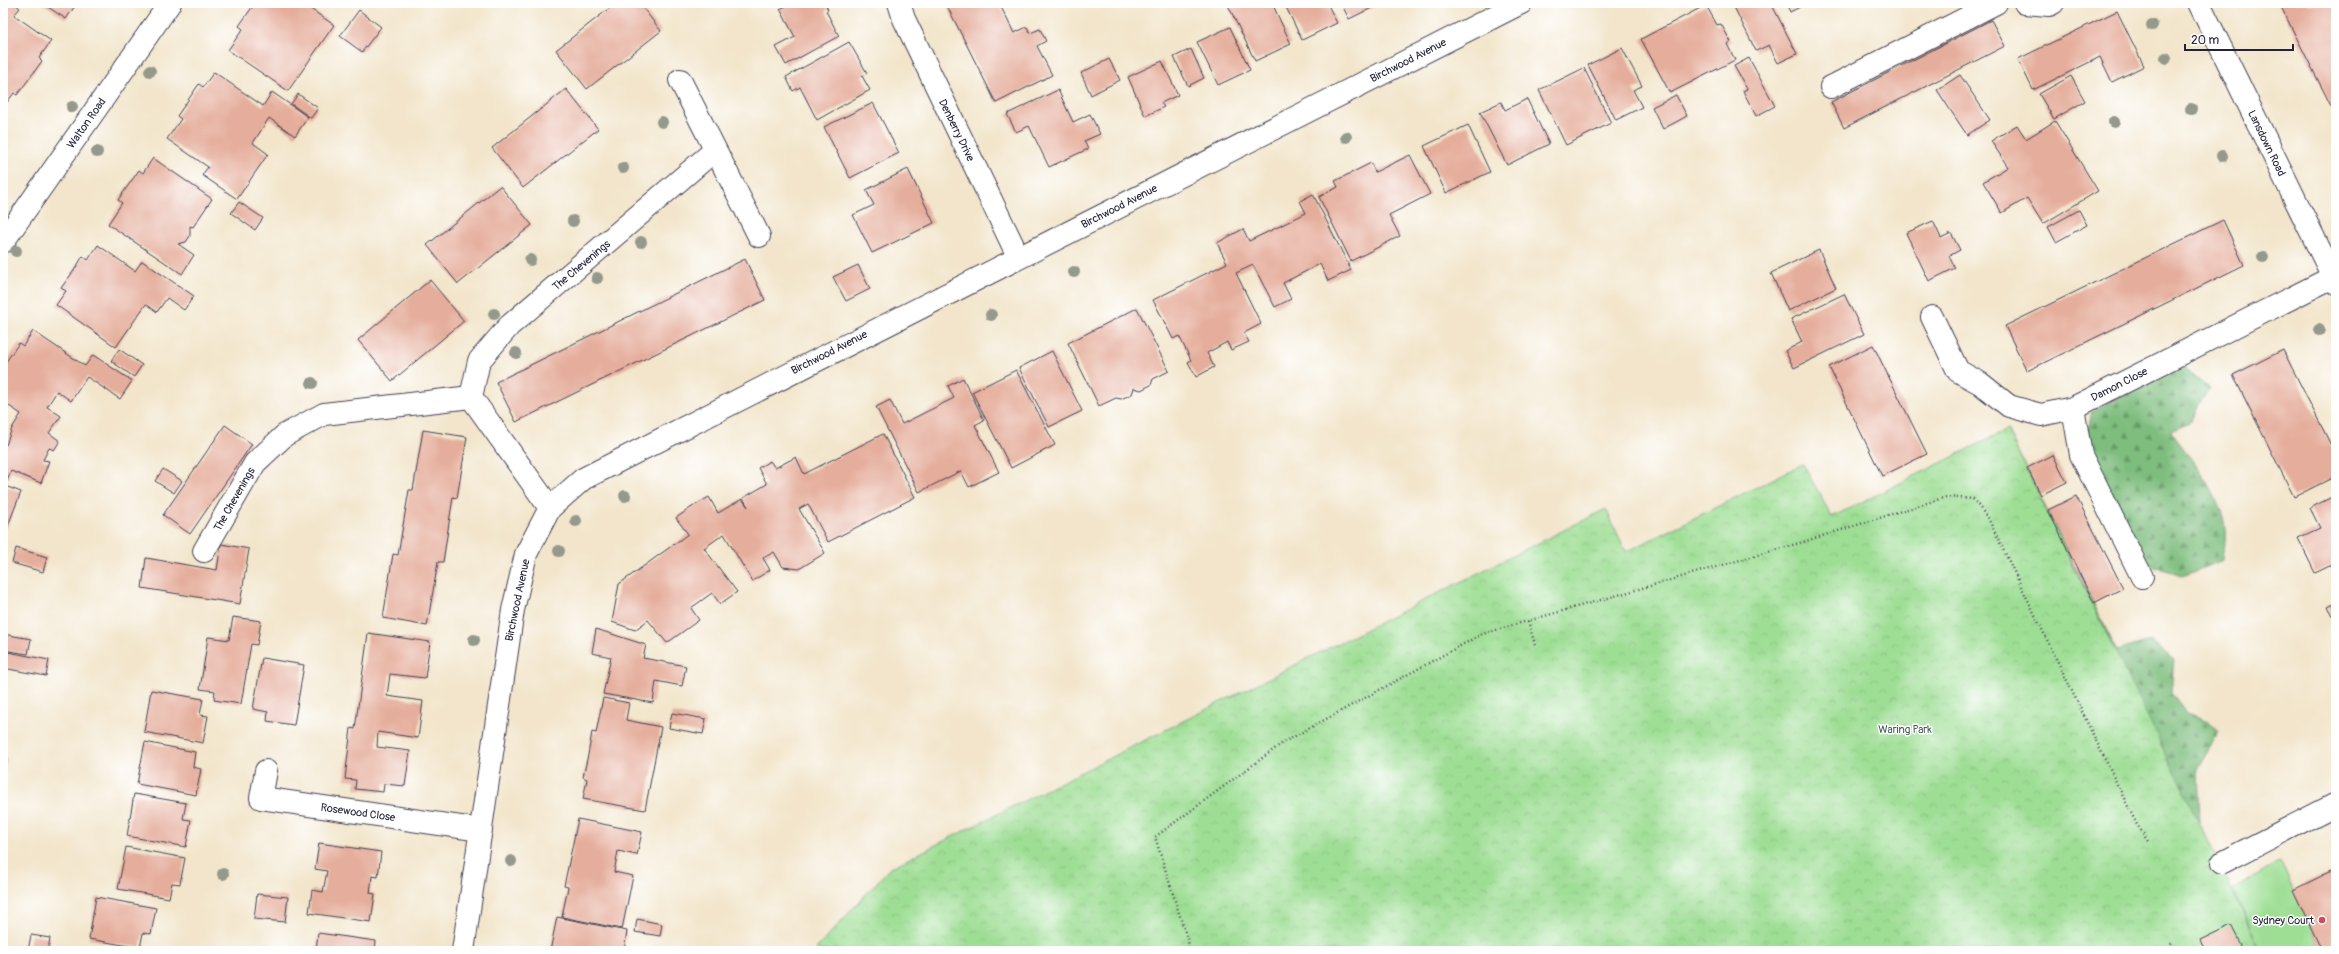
<svg xmlns="http://www.w3.org/2000/svg" width="2339" height="954" font-family="Pangolin,sans-serif">
	<style>
		.forest { fill: url(#forest-firs); stroke: #50705c }
		.park { fill: url(#park-crowns); stroke: #608068 }
		.garden { fill: #9ede94; stroke: #608068 }
		.building { fill: #e5ad9b }
		.lines { fill: none; stroke-linecap: round; stroke-linejoin: round }
		.minor-casing { stroke: #413f51; stroke-width: 24 }
		.path { stroke: #413f51; stroke-width: 2.5; stroke-dasharray: 1 3; stroke-linecap: butt }
		.minor { stroke: #fff; stroke-width: 22 }
		.tree { fill: #94998b }
		.poi-dot { fill: #d1495b; stroke: #fff; stroke-width: 1.5 }
		.labels { text-anchor: middle; stroke-width: 3; stroke-linejoin: round; paint-order: stroke }
		.street-label { font-size: 11px; fill: #22223b; stroke: #fff }
		.park-label { font-size: 11px; fill: #475a56; stroke: #fff }
		.poi-label { font-size: 11px; fill: #22223b; stroke: #fff; text-anchor: end }
	</style>
	<defs>
		<pattern id="forest-firs" width="22" height="20" patternUnits="userSpaceOnUse"><rect width="22" height="20" fill="#7ebd7e"/><path d="M5 1l3.5 6h-7zM16 11l3.5 6h-7z" fill="#679968"/></pattern>
		<pattern id="park-crowns" width="20" height="18" patternUnits="userSpaceOnUse"><rect width="20" height="18" fill="#9ede94"/><path d="M2 6a3 3 0 1 1 6 0M12 15a3 3 0 1 1 6 0" fill="none" stroke="#88be80"/></pattern>
	</defs>
	<rect width="100%" height="100%" fill="#fff"/>
	<filter id="ink" filterUnits="userSpaceOnUse"><feTurbulence type="fractalNoise" baseFrequency=".025" numOctaves="2"/><feDisplacementMap in="SourceGraphic" scale="8" xChannelSelector="R" yChannelSelector="G"/><feConvolveMatrix kernelMatrix="1 2 1 2 8 2 1 2 1" color-interpolation-filters="sRGB"/></filter>
	<filter id="wash" filterUnits="userSpaceOnUse"><feTurbulence type="fractalNoise" baseFrequency=".012" numOctaves="4" result="noise"/><feDisplacementMap in="SourceGraphic" scale="16" xChannelSelector="R" yChannelSelector="G"/><feGaussianBlur stdDeviation="0.9" result="paint"/><feColorMatrix in="noise" values="0 0 0 0 0 0 0 0 0 0 0 0 0 0 0 0 0 1.4 0 .05"/><feComposite in="paint" operator="in"/></filter>
	<g filter="url(#wash)">
		<rect width="100%" height="100%" fill="#f2e5cb"/>
		<!-- forest -->
		<path class="forest" d="M2183,366L2209,388L2189,423L2172,431C2190,461 2217,487 2224,523C2227,534 2224,549 2223,560L2182,576L2151,565L2122,522L2086,436L2091,412Z
			M2007,430L2117,651L2150,641L2174,660L2171,693L2185,712L2209,721L2219,732L2198,768L2200,823L2179,832L1990,438Z"/>
		<!-- park -->
		<path class="park" d="M2007,430L2262,951H823L816,949L890,868L1606,509L1626,552L1803,464L1832,517Z"/>
		<!-- garden -->
		<path class="garden" d="M2280,861L2322,951H2262L2233,889Z"/>
		<g id="blocks">
			<!-- building -->
			<path class="building" d="M3,3H13L20,8L14,15L51,41L39,58L42,61L29,79L17,95L14,93L5,105L3,104Z
				M42,3H77L66,19Z
				M255,3H302L334,25L288,91L228,50L243,29L239,26Z
				M616,3H639L661,31L587,89L556,50Z
				M792,3H825L828,10L826,11L839,36L786,65L776,47L795,37L780,9Z
				M999,3L1014,33L1027,27L1030,33L1040,29L1046,41L1037,46L1052,75L996,103L946,4Z
				M1227,3H1272L1291,44L1255,61Z
				M1284,3H1327L1337,23L1302,40Z
				M1341,3H1382L1349,19Z
				M1732,3H1771L1797,54L1778,63L1769,45L1756,51Z
				M1786,3H1808L1790,12Z
				M2279,3H2336V116L2323,90Z
				M1706,5L1717,25L1721,24L1731,42L1727,44L1735,60L1670,93L1641,39Z
				M359,10L381,27L362,52L340,36Z
				M2117,11L2144,66L2112,82L2100,57L2033,90L2018,59Z
				M1991,20L2005,46L1844,128L1831,102Z
				M1230,27L1250,70L1218,85L1197,42Z
				M849,42L867,73L862,76L870,90L817,120L800,87L793,91L786,77Z
				M1622,48L1642,86L1633,90L1642,107L1616,120L1588,65Z
				M1191,49L1204,78L1188,86L1174,57Z
				M1749,58L1775,106L1756,116L1743,91L1747,89L1734,66Z
				M1109,59L1120,80L1091,95L1081,73Z
				M1162,61L1178,95L1161,103L1164,107L1145,116L1128,77Z
				M1584,68L1611,123L1566,145L1539,90Z
				M214,72L263,106L272,92L308,117L295,136L269,118L253,143L268,154L237,199L202,175L208,167L167,139L181,119L177,116L199,84L203,87Z
				M1960,75L1990,120L1967,135L1937,90Z
				M2071,76L2085,101L2054,119L2039,94Z
				M566,89L598,129L523,188L492,148Z
				M1058,90L1073,122L1090,114L1100,134L1084,141L1088,149L1049,167L1029,126L1016,132L1007,114Z
				M298,94L318,108L311,118L291,104Z
				M1676,95L1687,116L1663,129L1652,107Z
				M1527,99L1549,144L1507,165L1480,112L1501,102L1505,110Z
				M873,103L899,153L850,178L824,127Z
				M2055,121L2098,191L2043,224L2027,198L2002,213L1983,182L2008,167L1991,141L2017,125L2026,139Z
				M1468,125L1490,172L1446,193L1424,146Z
				M1410,155L1430,194L1389,215L1400,236L1351,261L1319,197L1338,187L1335,181L1371,163L1375,172Z
				M153,158L212,199L193,227L190,226V236L186,242L178,244L194,255L182,274L108,224L122,203L118,200L139,170L143,173Z
				M908,169L934,223L872,253L853,215L874,205L866,190Z
				M500,186L532,225L458,284L427,245Z
				M1313,194L1351,270L1328,281L1320,264L1283,283L1291,299L1275,307L1253,265L1236,273L1261,324L1244,333L1249,342L1231,350L1227,342L1207,353L1214,367L1196,377L1188,362L1191,360L1179,336L1173,339L1153,300L1227,263L1217,243L1243,229L1249,241L1278,227L1306,213L1300,201Z
				M239,202L263,218L255,230L231,213Z
				M2079,210L2087,225L2056,242L2048,227Z
				M2223,220L2244,265L2027,371L2005,326Z
				M1933,221L1941,238L1951,233L1960,250L1949,256L1955,268L1929,281L1906,233Z
				M98,245L135,271L142,261L194,296L184,310L167,298L157,312L146,304L116,347L56,305L66,291L61,288L73,272L83,256L88,260Z
				M1819,250L1836,288L1788,311L1771,273Z
				M745,259L765,300L516,422L496,382Z
				M858,265L870,289L846,301L833,277Z
				M430,280L464,321L392,381L358,340Z
				M1844,294L1864,334L1794,368L1785,351L1802,342L1791,319Z
				M1137,308L1169,371L1153,379L1151,385L1141,390L1134,388L1132,394L1121,399L1116,398L1099,406L1068,343Z
				M33,331L85,366L93,355L132,381L120,399L87,377L71,401L57,391L47,407L61,416L49,433L60,441L54,450L49,448L43,460L49,461L41,483L11,471L5,486L21,492L7,528L3,527V444L6,445L12,428L21,414L3,402V366L19,343L23,346Z
				M1873,345L1927,454L1882,476L1829,367Z
				M119,349L142,365L134,377L111,361Z
				M2283,350L2336,455V476L2294,497L2233,375Z
				M1052,351L1082,411L1049,427L1019,368Z
				M1016,370L1055,445L1011,468L972,392Z
				M963,378L984,420L975,425L999,472L969,487L961,471L919,492L876,407L890,400L902,424L954,398L948,386Z
				M225,425L252,444L190,534L163,515Z
				M423,430L467,437L457,498L453,497L443,562H438L427,626L383,618L393,554L398,555L409,490H413Z
				M883,434L915,497L828,542L808,504L799,509L825,553L799,569L783,567L774,552L763,558L770,570L752,581L724,534L704,548L737,592L720,604L712,593L691,608L699,620L667,643L648,620L635,630L612,622L619,584L688,534L676,518L692,507L709,497L718,513L742,499L748,507L743,498L767,484L758,468L770,461L775,468L796,457L804,474Z
				M2053,455L2067,482L2041,495L2027,468Z
				M163,469L182,481L174,493L155,481Z
				M2336,495V563L2315,573L2298,538L2320,528L2310,508Z
				M2076,496L2123,588L2094,603L2048,510Z
				M221,544L249,549L240,604L142,588L146,558L217,570Z
				M16,548L47,557L43,572L12,563Z
				M2336,602V623L2328,606Z
				M233,617L261,621L257,645L251,644L241,704L214,700L215,691L200,689L208,637L229,640Z
				M596,629L646,645L643,658L686,666L682,686L656,681L653,703L603,694L611,657L592,653Z
				M368,633L430,642L425,678L390,674L387,696L423,701L418,738L378,732L377,747L410,751L405,786L384,784L383,792L355,789L356,780L345,779L351,728L355,729Z
				M3,634L31,639L28,654L3,650Z
				M3,651L49,660L46,676L3,668Z
				M262,658L304,665L294,725L267,721L268,712L253,709Z
				M151,690L203,699L200,715L208,716L203,743L144,732Z
				M603,698L629,703L626,720L661,727L645,810L583,799L587,779L583,777L588,755L592,732L596,733Z
				M672,713L706,719L703,734L669,728Z
				M145,742L195,752L193,767L201,769L196,795L137,784Z
				M3,758L7,759L4,772H3Z
				M134,794L186,803L183,819L191,820L186,847L127,836Z
				M578,819L642,832L637,855L618,851L614,872L633,876L622,929L562,917L568,887L564,886Z
				M319,843L381,852L378,877L372,876L370,893L375,894L371,922L309,913L312,890L323,892L327,871L315,869Z
				M126,847L185,858L180,884L172,883L169,898L118,889Z
				M2336,869V951H2322L2293,890Z
				M257,894L288,897L285,922L254,919Z
				M96,897L156,908L151,934L143,933L140,948L89,939Z
				M557,917L627,931L624,951H550Z
				M637,919L662,924L660,936L635,932Z
				M2231,925L2244,951H2205L2200,940Z
				M318,933L376,941L375,951H316Z
				M31,935L50,938L48,951H28Z"/>
		</g>
	</g>
	<g filter="url(#ink)">
		<use href="#blocks" fill-opacity="0" stroke="#413f51" stroke-width="1"/>
		<g class="lines">
			<defs>
				<path id="minor" d="M899,3L904,19L1018,256
					M2025,3L2049,5L2053,3
					M2199,3L2336,283
					M680,80L759,236
					M1831,87L1996,3
					M3,242L170,3
					M1932,317L1958,371L1980,383L2009,406L2041,415L2073,408L2333,277
					M471,397L479,361L509,326L715,150
					M2073,408L2081,455L2142,577
					M204,551L255,463L285,435L324,414L471,397L550,508
					M266,771L261,798L481,830
					M2223,862L2336,804
					M463,951L513,610L526,554L550,508L583,479L1521,3"/>
			</defs>
			<!-- minor casing -->
			<use href="#minor" class="minor-casing"/>
			<!-- path -->
			<path class="path" d="M1528,621L1536,648
				M2171,943L2175,951
				M1191,951L1155,837L1284,742L1482,634L1803,542L1946,497L1973,499L1988,518L2136,823L2149,843"/>
			<!-- minor -->
			<use href="#minor" class="minor"/>
		</g>
		<!-- trees -->
		<g class="tree">
			<circle cx="2152" cy="25" r="6"/>
			<circle cx="2166" cy="58" r="6"/>
			<circle cx="150" cy="71" r="6"/>
			<circle cx="72" cy="107" r="6"/>
			<circle cx="2191" cy="109" r="6"/>
			<circle cx="662" cy="122" r="6"/>
			<circle cx="2114" cy="122" r="6"/>
			<circle cx="1346" cy="137" r="6"/>
			<circle cx="97" cy="152" r="6"/>
			<circle cx="2222" cy="156" r="6"/>
			<circle cx="623" cy="168" r="6"/>
			<circle cx="573" cy="221" r="6"/>
			<circle cx="641" cy="242" r="6"/>
			<circle cx="16" cy="251" r="6"/>
			<circle cx="2263" cy="257" r="6"/>
			<circle cx="530" cy="260" r="6"/>
			<circle cx="1074" cy="272" r="6"/>
			<circle cx="597" cy="278" r="6"/>
			<circle cx="494" cy="314" r="6"/>
			<circle cx="991" cy="315" r="6"/>
			<circle cx="2319" cy="330" r="6"/>
			<circle cx="516" cy="353" r="6"/>
			<circle cx="312" cy="383" r="6"/>
			<circle cx="625" cy="496" r="6"/>
			<circle cx="576" cy="521" r="6"/>
			<circle cx="559" cy="551" r="6"/>
			<circle cx="474" cy="640" r="6"/>
			<circle cx="511" cy="861" r="6"/>
			<circle cx="223" cy="874" r="6"/>
		</g>
	</g>
	<!-- markers -->
	<circle class="poi-dot" cx="2322" cy="920" r="4"/>
	<g class="labels">
		<!-- street labels -->
		<g class="street-label">
			<text transform="translate(1408 60) rotate(-27)" y="4">Birchwood Avenue</text>
			<text transform="translate(86 123) rotate(-55)" y="4">Walton Road</text>
			<text transform="translate(957 130) rotate(64)" y="4">Denberry Drive</text>
			<text transform="translate(2267 143) rotate(64)" y="4">Lansdown Road</text>
			<text transform="translate(1119 206) rotate(-27)" y="4">Birchwood Avenue</text>
			<text transform="translate(581 265) rotate(-40)" y="4">The Chevenings</text>
			<text transform="translate(829 352) rotate(-27)" y="4">Birchwood Avenue</text>
			<text transform="translate(2119 384) rotate(-27)" y="4">Damon Close</text>
			<text transform="translate(234 499) rotate(-60)" y="4">The Chevenings</text>
			<text transform="translate(517 600) rotate(-78)" y="4">Birchwood Avenue</text>
			<text transform="translate(358 812) rotate(8)" y="4">Rosewood Close</text>
		</g>
		<!-- park labels -->
		<g class="park-label">
			<text x="1905" y="733">Waring Park</text>
		</g>
		<!-- poi labels -->
		<g class="poi-label">
			<text x="2314" y="924">Sydney Court</text>
		</g>
	</g>
	<!-- margin -->
	<rect width="2339" height="954" fill="none" stroke="#fff" stroke-width="16"/>
	<!-- scale -->
	<path d="M2185 44v6h108v-6" fill="none" stroke="#22223b" stroke-width="2"/>
	<text x="2191" y="44" font-size="12" fill="#22223b" stroke="#ffffff" stroke-width="3" paint-order="stroke">20 m</text>
</svg>
